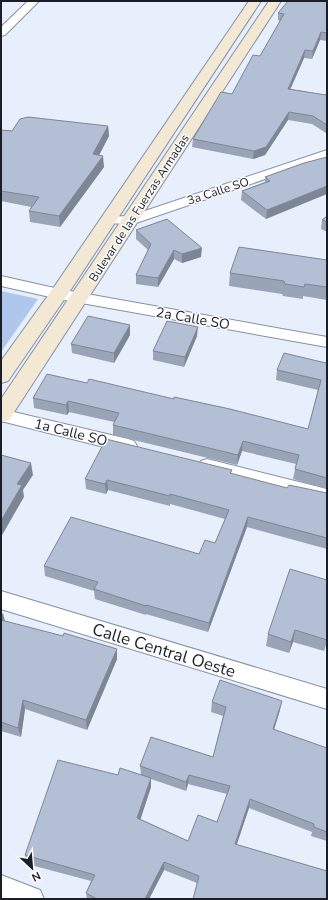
<svg xmlns="http://www.w3.org/2000/svg" width="328" height="900" font-family="'Nunito Sans',sans-serif">
	<style>
		.green { fill: #afc6ed }
		.lines { fill: none; stroke-linecap: round; stroke-linejoin: round }
		.street-casing { stroke: #8591a6; stroke-width: 2 }
		.secondary-casing { stroke: #8591a6; stroke-width: 2 }
		.street { fill: #fff; fill-rule: evenodd }
		.secondary { fill: #f2e8d4; fill-rule: evenodd }
		.wall { fill: #9aa4b7; fill-rule: evenodd }
		.shaded-wall { fill: #7d8695 }
		.building { fill: #b3bfd5; stroke: #7d8695 }
		.labels { text-anchor: middle; stroke-width: 3; stroke-linejoin: round; paint-order: stroke }
		.far-street-label { font-size: 12px; fill: #1a1e27; stroke: #fcfcfc }
		.street-label { font-size: 14px; fill: #1a1e27; stroke: #fcfcfc }
		.near-street-label { font-size: 17px; fill: #1a1e27; stroke: #fcfcfc }
	</style>
	<rect width="100%" height="100%" fill="#e7effd"/>
	<!-- green -->
	<path class="green" d="M1,291L38,299L1,352Z"/>
	<g class="lines">
		<defs>
			<path id="street" d="M28,1H39L5,35L1,36V27Z
				M327,150V158L136,223L131,224L103,223L101,220L103,217L130,216Z
				M1,276L59,289L327,337V347L59,299L1,286Z
				M1,409L128,439L134,441L137,446L134,451L128,453L1,421Z
				M207,459L327,489V503L201,471L198,466L201,461Z
				M1,591L327,689V709L1,609Z
				M1,875L40,890L44,899H1Z"/>
			<path id="secondary" d="M249,1H261L68,294L8,381L1,383V361L52,290Z
				M269,1H281L9,420L1,422V399Z"/>
		</defs>
		<!-- street casing -->
		<use href="#street" class="street-casing"/>
		<!-- secondary casing -->
		<use href="#secondary" class="secondary-casing"/>
		<!-- street -->
		<use href="#street" class="street"/>
		<!-- secondary -->
		<use href="#secondary" class="secondary"/>
	</g>
	<!-- wall -->
	<path class="wall" d="M327,1V41L320,40L312,59L304,58L290,89L326,95L327,92V133H326L312,124L288,120L265,155L253,159L192,147L193,139L232,94L260,56L280,21L278,20V13Z
		M108,126L109,136L99,155L104,167L60,227L30,222L29,211L31,207L1,201V130L12,131Z
		M304,163L266,219L241,200L242,191L265,182V177Z
		M327,216V232L321,229L322,220Z
		M136,230L201,257L182,263L174,259L158,287L136,284V275L148,250L136,239Z
		M327,260V300L303,296V299L283,296L282,294L229,286L230,273Z
		M130,335L114,363L72,353L71,344Z
		M197,336L184,367L153,360V351Z
		M327,360V489L293,479L296,464L242,451L237,465L113,435V425L114,422L69,412L67,415L34,408L33,398L87,383L174,399L308,429L318,390L276,380L277,370L326,363Z
		M232,470L231,474L287,488L327,493V549L247,527L208,632L146,614V615L95,599L94,591L45,576L44,566L199,554L215,543L225,519L170,504V506L108,490L106,494L86,489L85,479Z
		M327,580V642L324,651L293,642L289,653L266,646L268,634Z
		M1,614H3L5,621L117,659L87,730L25,709L21,737L1,731Z
		M212,702L280,710L274,730L327,748V841L311,836L312,832L249,808L236,845L326,871L327,865V899L197,883L164,870L149,899H87L86,893L91,881L27,864L25,855L118,775L141,774L140,766L213,757L223,716L211,712ZM151,779L186,791L188,784L227,794L217,822L188,841L140,819L151,787Z"/>
	<!-- shaded-wall -->
	<path class="shaded-wall" d="M321,32L320,40L312,59L313,51Z
		M305,50L304,58L287,97L288,89Z
		M289,112L288,120L265,155L253,159L254,151Z
		M108,126L109,136L94,165L93,154Z
		M103,156L104,167L60,227L59,216Z
		M327,186V194L266,219L267,210Z
		M202,248L201,257L182,263V254Z
		M174,250V259L158,287V278Z
		M130,325V335L114,363V353Z
		M198,327L197,336L184,367L185,357Z
		M68,401L69,412L67,415L66,405Z
		M243,441L242,451L237,465L238,455Z
		M31,463L33,475L23,490L24,497L1,537V521L17,484Z
		M107,480L108,490L106,494L105,484Z
		M248,517L247,527L208,632L209,623Z
		M3,614L6,625L1,622V619Z
		M295,630L293,642L289,653L291,642Z
		M117,649V659L87,730L86,720Z
		M23,700L25,709L21,737L18,728Z
		M282,701L280,710L271,739L273,729Z
		M189,775L188,784L186,791V782Z
		M151,778V787L138,827L137,818Z
		M250,799L249,808L234,853L235,844Z
		M164,862V870L149,899H145Z"/>
	<!-- building -->
	<path class="building" d="M288,1H327V33L321,32L313,51L305,50L288,89L326,95L327,92V125L313,116L289,112L266,147L254,151L193,139L221,92L232,94L253,55L260,56L284,14L278,13Z
		M28,117L108,126L93,154L103,156L59,216L29,211L39,197L1,191V130L12,131L20,119Z
		M327,157V186L267,210L242,191L270,181L265,177L304,163Z
		M327,216V222L322,220Z
		M167,219L202,248L182,254L174,250L158,278L136,275L151,244L136,230Z
		M239,247L327,260V287L305,284L304,287L285,284L284,281L230,273Z
		M88,316L130,325L114,353L71,344Z
		M167,321L198,327L185,357L153,351Z
		M284,353L326,363L327,360V478L295,469L299,455L243,441L238,455L113,425L119,413L68,401L66,405L33,398L47,374L87,383L89,379L174,399V397L230,409L308,429L321,380L277,370Z
		M106,439L232,470L230,473L287,488L289,485L327,493V538L248,517L209,623L146,605V606L94,589L98,582L44,566L71,517L199,554L205,540L215,543L229,510L170,494V496L107,480L105,484L85,479Z
		M1,455L31,463L17,484L22,485L1,521Z
		M290,569L327,580V640L295,630L291,642L268,634Z
		M1,614H3L1,619Z
		M1,620L63,636L64,633L117,649L86,720L23,700L18,728L1,722Z
		M220,680L282,701L273,729L327,748V832L314,827V824L250,799L235,844L327,871V899H193L199,876L164,862L145,899H97L86,893L95,875L25,855L58,760L118,775L120,768L151,778L137,818L188,841L198,815L217,822L230,786L189,775L186,782L140,766L151,737L213,757L226,707L212,702Z"/>
	<g class="labels">
		<!-- far-street labels -->
		<g class="far-street-label">
			<text transform="translate(218 191) rotate(-18)" y="4">3a Calle SO</text>
			<text transform="translate(139 208) rotate(-57)" y="4">Bulevar de las Fuerzas Armadas</text>
		</g>
		<!-- street labels -->
		<g class="street-label">
			<text transform="translate(193 318) rotate(10)" y="5">2a Calle SO</text>
			<text transform="translate(71 432) rotate(14)" y="5">1a Calle SO</text>
		</g>
		<!-- near-street labels -->
		<g class="near-street-label">
			<text transform="translate(164 650) rotate(17)" y="6">Calle Central Oeste</text>
		</g>
	</g>
	<!-- border -->
	<rect width="328" height="900" fill="none" stroke="#1a1e27" stroke-width="4"/>
	<!-- north arrow -->
	<g transform="translate(32 868) rotate(154)" stroke="#fcfcfc" stroke-width="3" paint-order="stroke">
	<path d="M0-3L7 15L0 10L-7 15Z" fill="#1a1e27"/>
	<text y="-6" font-size="11" font-weight="bold" text-anchor="middle" fill="#1a1e27">N</text>
	</g>
</svg>
